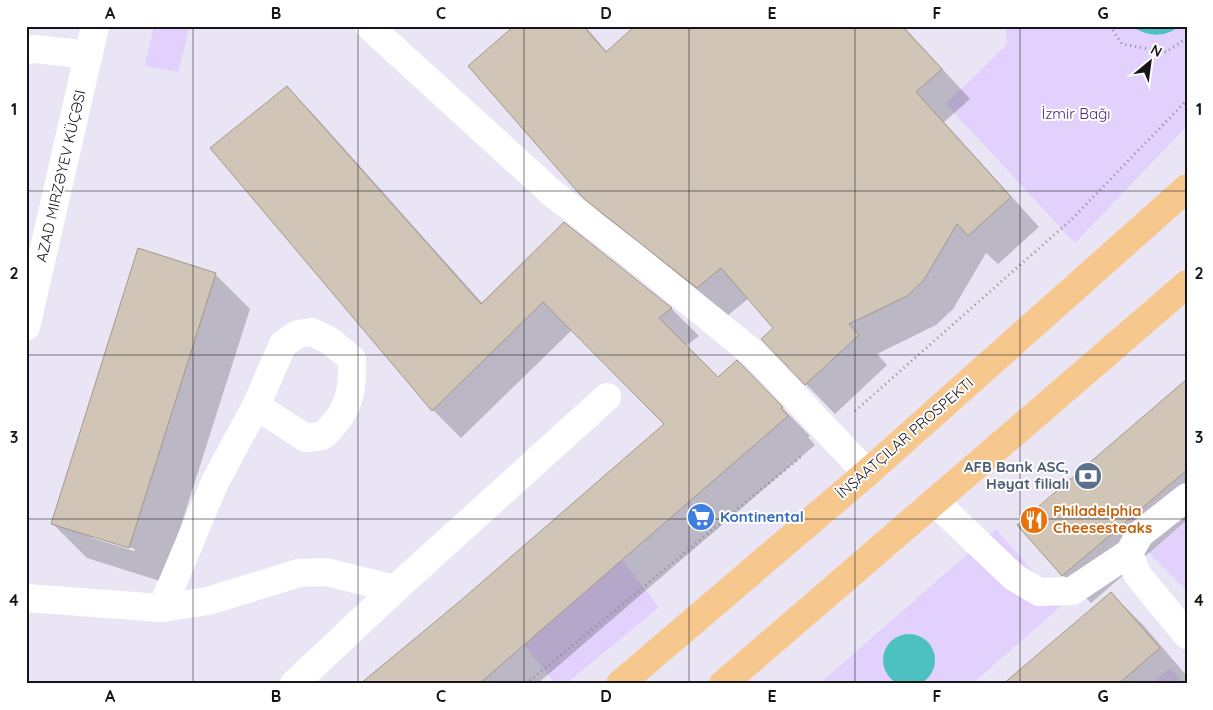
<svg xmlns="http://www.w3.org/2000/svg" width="1213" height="710" font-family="Quicksand,sans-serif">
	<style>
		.green { fill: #e1d1fc }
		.water { fill: #4dc0c1 }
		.shadow { fill: #0003; fill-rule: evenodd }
		.building { fill: #d1c5b7; stroke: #a3988b }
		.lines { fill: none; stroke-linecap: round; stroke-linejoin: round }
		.path { stroke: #908d98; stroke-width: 3; stroke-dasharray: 1 4; stroke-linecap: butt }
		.minor { stroke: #fff; stroke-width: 28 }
		.major { stroke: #f7c88e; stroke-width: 28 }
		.grid { fill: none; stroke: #17151a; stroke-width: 1; stroke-opacity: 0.55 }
		.labels { text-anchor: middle; stroke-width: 4; stroke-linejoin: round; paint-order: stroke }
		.park-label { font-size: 15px; fill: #4e2879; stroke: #fff }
		.street-label { font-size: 15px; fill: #17151a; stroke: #fff }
		.service-label { font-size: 15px; font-weight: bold; fill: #4e5e75; stroke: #fff; text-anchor: end }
		.food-label { font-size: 15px; font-weight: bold; fill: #c56008; stroke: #fff; text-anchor: start }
		.shop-label { font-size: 15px; font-weight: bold; fill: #366cbe; stroke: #fff; text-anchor: start }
		.neatline { fill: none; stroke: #17151a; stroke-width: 2 }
		.grid-label { font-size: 16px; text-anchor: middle; font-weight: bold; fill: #17151a }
	</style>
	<rect width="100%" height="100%" fill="#eae5f5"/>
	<!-- green -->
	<path class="green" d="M154,26H190L178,72L145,66Z
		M1005,26H1187V126L1075,243L946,104L1007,44Z
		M1187,521V591L1148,552Z
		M996,529L1062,605L972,684H819Z
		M622,560L659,607L566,684H556L524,645Z
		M1170,668L1184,684H1151Z"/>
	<!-- water -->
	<path class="water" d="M1131,26H1179C1164,39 1146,36 1131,26Z
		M883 660a26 26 0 1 1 52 0a26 26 0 1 1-52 0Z"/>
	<!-- shadow -->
	<path class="shadow" d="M516,26H585L607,52L637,26H903L970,99L944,122L1039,227L998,264L986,253L953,309L936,325L877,354L887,365L835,414L762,339L775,328L749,298L727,316L614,226L584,197Z
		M287,87L315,116L483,304L564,224L671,308L699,336L686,346L718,378L737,362L810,436L808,437L815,445L537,684H362L460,603L665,424L572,330L461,438L433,410Z
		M215,274L250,309L163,582L87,558L52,523ZM92,535L135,549L134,551L92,538Z
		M1187,381V520L1091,603L1063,575Z
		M1111,593L1144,626L1187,676V684H1005Z"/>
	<!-- building -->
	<path class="building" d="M514,26H583L606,52L635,26H902L942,69L916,92L1011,197L968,236L957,224L924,280L907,296L849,324L859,335L805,385L761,339L773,328L721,268L697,288L583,198L468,66Z
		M287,86L481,304L564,222L672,308L659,318L718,377L737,360L783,407L781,408L788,416L479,684H360L459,602L664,424L543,302L432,411L210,148Z
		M138,248L216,273L129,548L51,524Z
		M1187,379V470L1062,576L1017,525Z
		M1111,592L1160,648L1118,684H1003Z"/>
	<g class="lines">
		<!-- path -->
		<path class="path" d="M1110,26L1122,44L1166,52L1187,38
			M855,411L1071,220L1187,100
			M526,684L803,455"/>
		<!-- minor -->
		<path class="minor" d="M369,26L552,193L633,256L754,354L867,473
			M26,50L35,49L89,55
			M26,327L95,26
			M1187,497L1140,534L1129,553L1137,574L1187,635
			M935,502L1014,577L1039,592L1072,591L1129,553
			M26,598L162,608L208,601L299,573L326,572L395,589
			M162,608L215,482L256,406L283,344L298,334L312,332L330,341L352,359C353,383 351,406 333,425C330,428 326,434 322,436C317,437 311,437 306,438L256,406
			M294,684L395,589L607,397"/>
		<!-- major -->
		<path class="major" d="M620,684L867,473L1187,188
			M723,684L1187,284"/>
	</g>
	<!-- grid -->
	<path class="grid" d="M193,26V684M358,26V684M524,26V684M689,26V684M855,26V684M1020,26V684M26,191H1187M26,355H1187M26,519H1187"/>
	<!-- icons -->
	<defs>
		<symbol id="bank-disc" viewBox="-11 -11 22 22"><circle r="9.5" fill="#5c6f8a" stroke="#fff"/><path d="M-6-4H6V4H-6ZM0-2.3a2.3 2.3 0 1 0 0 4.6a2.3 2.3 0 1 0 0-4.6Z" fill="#fff"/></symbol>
		<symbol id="supermarket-disc" viewBox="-11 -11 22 22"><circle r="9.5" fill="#3f7fe0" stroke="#fff"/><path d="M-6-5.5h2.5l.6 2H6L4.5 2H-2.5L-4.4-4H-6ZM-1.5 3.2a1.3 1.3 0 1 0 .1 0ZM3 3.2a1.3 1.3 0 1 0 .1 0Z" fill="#fff"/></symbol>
		<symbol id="restaurant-disc" viewBox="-11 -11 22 22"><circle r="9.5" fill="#e8710a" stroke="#fff"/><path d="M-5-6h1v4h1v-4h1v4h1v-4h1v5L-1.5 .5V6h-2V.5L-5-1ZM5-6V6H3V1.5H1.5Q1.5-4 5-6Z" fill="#fff"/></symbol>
	</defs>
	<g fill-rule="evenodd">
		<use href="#bank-disc" x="1072" y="460" width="32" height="32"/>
		<use href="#supermarket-disc" x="685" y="501" width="32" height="32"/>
		<use href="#restaurant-disc" x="1018" y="504" width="32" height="32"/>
	</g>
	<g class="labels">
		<!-- park labels -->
		<g class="park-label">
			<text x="1076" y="119">İzmir Bağı</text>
		</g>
		<!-- street labels -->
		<g class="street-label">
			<text transform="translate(61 176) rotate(-77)" y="5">AZAD MIRZƏYEV KÜÇƏSI</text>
			<text transform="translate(905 438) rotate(-41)" y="5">İNŞAATÇILAR PROSPEKTI</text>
		</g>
		<!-- service labels -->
		<g class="service-label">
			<text x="1069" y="472">AFB Bank ASC,<tspan x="1069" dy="17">Həyat filialı</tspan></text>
		</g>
		<!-- food labels -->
		<g class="food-label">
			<text x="1053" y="516">Philadelphia<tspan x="1053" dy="17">Cheesesteaks</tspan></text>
		</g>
		<!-- shop labels -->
		<g class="shop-label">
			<text x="720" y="522">Kontinental</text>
		</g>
	</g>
	<!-- border -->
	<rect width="1213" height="710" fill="none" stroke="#ffffff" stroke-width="55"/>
	<!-- north arrow -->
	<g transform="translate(1150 62) rotate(29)" stroke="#ffffff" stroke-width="4" paint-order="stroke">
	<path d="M0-4L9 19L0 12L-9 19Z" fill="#17151a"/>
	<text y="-8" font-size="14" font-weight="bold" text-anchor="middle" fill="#17151a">N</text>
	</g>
	<rect x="28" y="28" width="1158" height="654" class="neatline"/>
	<g class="grid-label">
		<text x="110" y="19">A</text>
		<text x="276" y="19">B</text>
		<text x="441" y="19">C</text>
		<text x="606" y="19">D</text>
		<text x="772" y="19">E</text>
		<text x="937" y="19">F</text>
		<text x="1103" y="19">G</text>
		<text x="14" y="115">1</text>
		<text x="1199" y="115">1</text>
		<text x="14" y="279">2</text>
		<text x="1199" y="279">2</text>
		<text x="14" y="443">3</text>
		<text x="1199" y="443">3</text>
		<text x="14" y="606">4</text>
		<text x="1199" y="606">4</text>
		<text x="110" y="702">A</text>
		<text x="276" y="702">B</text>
		<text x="441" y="702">C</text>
		<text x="606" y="702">D</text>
		<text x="772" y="702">E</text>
		<text x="937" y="702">F</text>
		<text x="1103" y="702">G</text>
	</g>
</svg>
